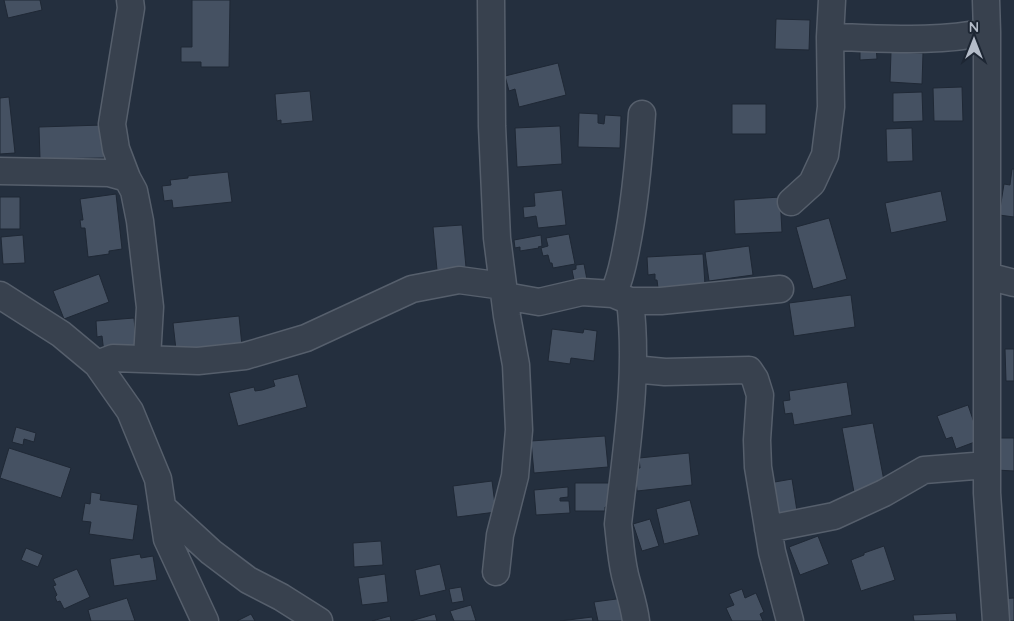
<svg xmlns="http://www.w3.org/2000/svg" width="1014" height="621" font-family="Quicksand,sans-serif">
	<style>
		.building { fill: #455162; stroke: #1f2835 }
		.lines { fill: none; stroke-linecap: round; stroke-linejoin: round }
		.minor-casing { stroke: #565f6c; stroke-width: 29 }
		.minor { stroke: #38414e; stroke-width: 26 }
	</style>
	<rect width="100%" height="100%" fill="#242f3e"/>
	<!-- building -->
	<path class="building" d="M4,0H40L42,10L8,18Z
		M192,0H230L229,67H201V62H181V47H192Z
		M776,19L810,20L809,50L775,49Z
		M876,46L877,59L860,60V47Z
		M891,52L923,53L922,84L890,82Z
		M558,63L566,95L519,107L515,89L509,91L505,76Z
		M962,87L963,121H934L933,88Z
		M310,91L313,121L281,124V120L277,121L275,94Z
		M922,92L923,121L893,122V93Z
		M9,97L15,153L0,154V98Z
		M732,104H766V134H732Z
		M579,113L598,114V123L604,124L605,115L621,116L620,148L578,147Z
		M103,125L104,158L40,159L39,127Z
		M560,126L562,164L517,167L515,128Z
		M912,128L913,161L887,162L886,129Z
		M1012,169H1014V217L999,215L1004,184L1010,185Z
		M228,172L232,202L173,208L172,200L164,201L162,186L171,185L170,180L188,178V176Z
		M562,190L566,225L538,228L536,216L524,218L523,207L535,206L534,193Z
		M941,191L947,221L891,233L885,203Z
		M116,194L122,249L109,251V254L88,257L85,228H81L80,220H83L80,199Z
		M0,197H20V229H0Z
		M780,197L782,232L735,234L734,200Z
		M829,218L847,279L813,289L796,227Z
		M462,225L466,267L437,270L433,227Z
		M569,234L575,264L553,268L552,263H550L548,255L543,256L541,248L548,246L546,238Z
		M23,235L25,263L3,264L1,237Z
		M541,235L542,246L538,247L539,248L520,251V247L515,248L514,240Z
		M749,246L753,275L709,281L705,252Z
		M703,254L705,285L658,288L657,280H655V274L648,275L647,257Z
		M584,264L588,285L565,290L564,282L574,280L572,270L576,269V265Z
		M99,274L109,302L64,319L53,291Z
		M851,295L855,327L794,336L789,303Z
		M239,316L242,346L176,350L173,323Z
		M134,318L137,351L104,353L102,336L97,337L96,321Z
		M552,329L583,333L584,329L597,331L594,361L571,358L570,364L548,361Z
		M1005,349H1014V381H1006Z
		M298,374L307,407L238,426L229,393L254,387L255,391L262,390L275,386L273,380Z
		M847,382L852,415L794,425L792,413L785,414L783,401L790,400L789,391Z
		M968,405L980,440L956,449L952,437L946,439L937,416Z
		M873,423L885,486L854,492L842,428Z
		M16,427L36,433L34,442L24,439L23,445L12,442Z
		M605,436L608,467L534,473L531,441Z
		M997,438H1014V471L996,470Z
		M9,448L71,468L61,498L0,478Z
		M689,453L692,485L637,491L635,468H640L639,458Z
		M792,479L797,511L774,514L769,483Z
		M492,481L496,512L457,517L453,486Z
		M575,483H612L611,507H605V511H575Z
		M568,487V497L560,498V501H569L570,513L536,515L534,490Z
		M91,492L101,494L100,500L138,505L133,540L89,534L91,522L82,521L85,503L90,504Z
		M690,500L699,535L664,544L656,509Z
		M650,519L659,546L642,551L633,524Z
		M818,536L829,564L800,575L789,547Z
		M381,541L383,565L354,567L353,543Z
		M884,546L895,580L861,591L851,560L864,555V553Z
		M26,548L43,555L38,567L21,560Z
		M140,554L141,558L153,556L157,580L114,586L110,559Z
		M440,564L446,590L420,596L415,570Z
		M77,569L90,597L64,609L60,601L57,602L55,597L57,595L53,586L56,585L53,579Z
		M385,574L388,602L362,605L358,578Z
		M461,587L464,601L452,603L449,589Z
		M742,589L745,598L756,593L764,612L760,614L763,621H732L726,608L734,605L729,594Z
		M127,598L135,621H90H91L88,610Z
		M624,598L628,621H598L594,602Z
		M1014,598V621H999L997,599Z
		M471,605L476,621H454L450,611Z
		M956,613L957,621H914L913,615Z
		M251,614L255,621H237Z
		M435,614L437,621H411Z
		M390,616L391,621H372Z
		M592,617L593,621H560Z"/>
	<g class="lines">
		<defs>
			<path id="minor" d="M491,0L492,126L497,238L507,316L516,365L519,430L515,476L500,535L496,572
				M986,0L987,32V493L996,621
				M830,37C883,38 935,43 987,32
				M0,171L109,173L127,178L134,191L140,221L150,307L147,358
				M127,178L116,149L112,124L131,8L130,0
				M791,202L812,183L825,155L831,107L830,37L832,0
				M987,276L1014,283
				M613,294C620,280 623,265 626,249C635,205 639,159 642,114
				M0,295L61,334L97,364L130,411L158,479L167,539L205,621
				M505,296L539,302L582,292L613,294L630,301C639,375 626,450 618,524C620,541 621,558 625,575C629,591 634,605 636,621
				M630,301H661L780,289
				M97,364L113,358L198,361L245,356L306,338L412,289L459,280L503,286
				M633,369L665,372L749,370L755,379L760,395L757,440L758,467L772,552L790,621
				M162,507L211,552L248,580L281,597L319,621
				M768,529L834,516L884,493L924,470L987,465"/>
		</defs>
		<!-- minor casing -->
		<use href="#minor" class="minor-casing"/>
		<!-- minor -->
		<use href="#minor" class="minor"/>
	</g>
	<!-- north arrow -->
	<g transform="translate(974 40)" stroke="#1d2633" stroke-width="4" paint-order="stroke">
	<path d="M0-4L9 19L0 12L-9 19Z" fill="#b4bcc9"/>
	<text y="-8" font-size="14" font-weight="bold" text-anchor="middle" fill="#b4bcc9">N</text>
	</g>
</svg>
